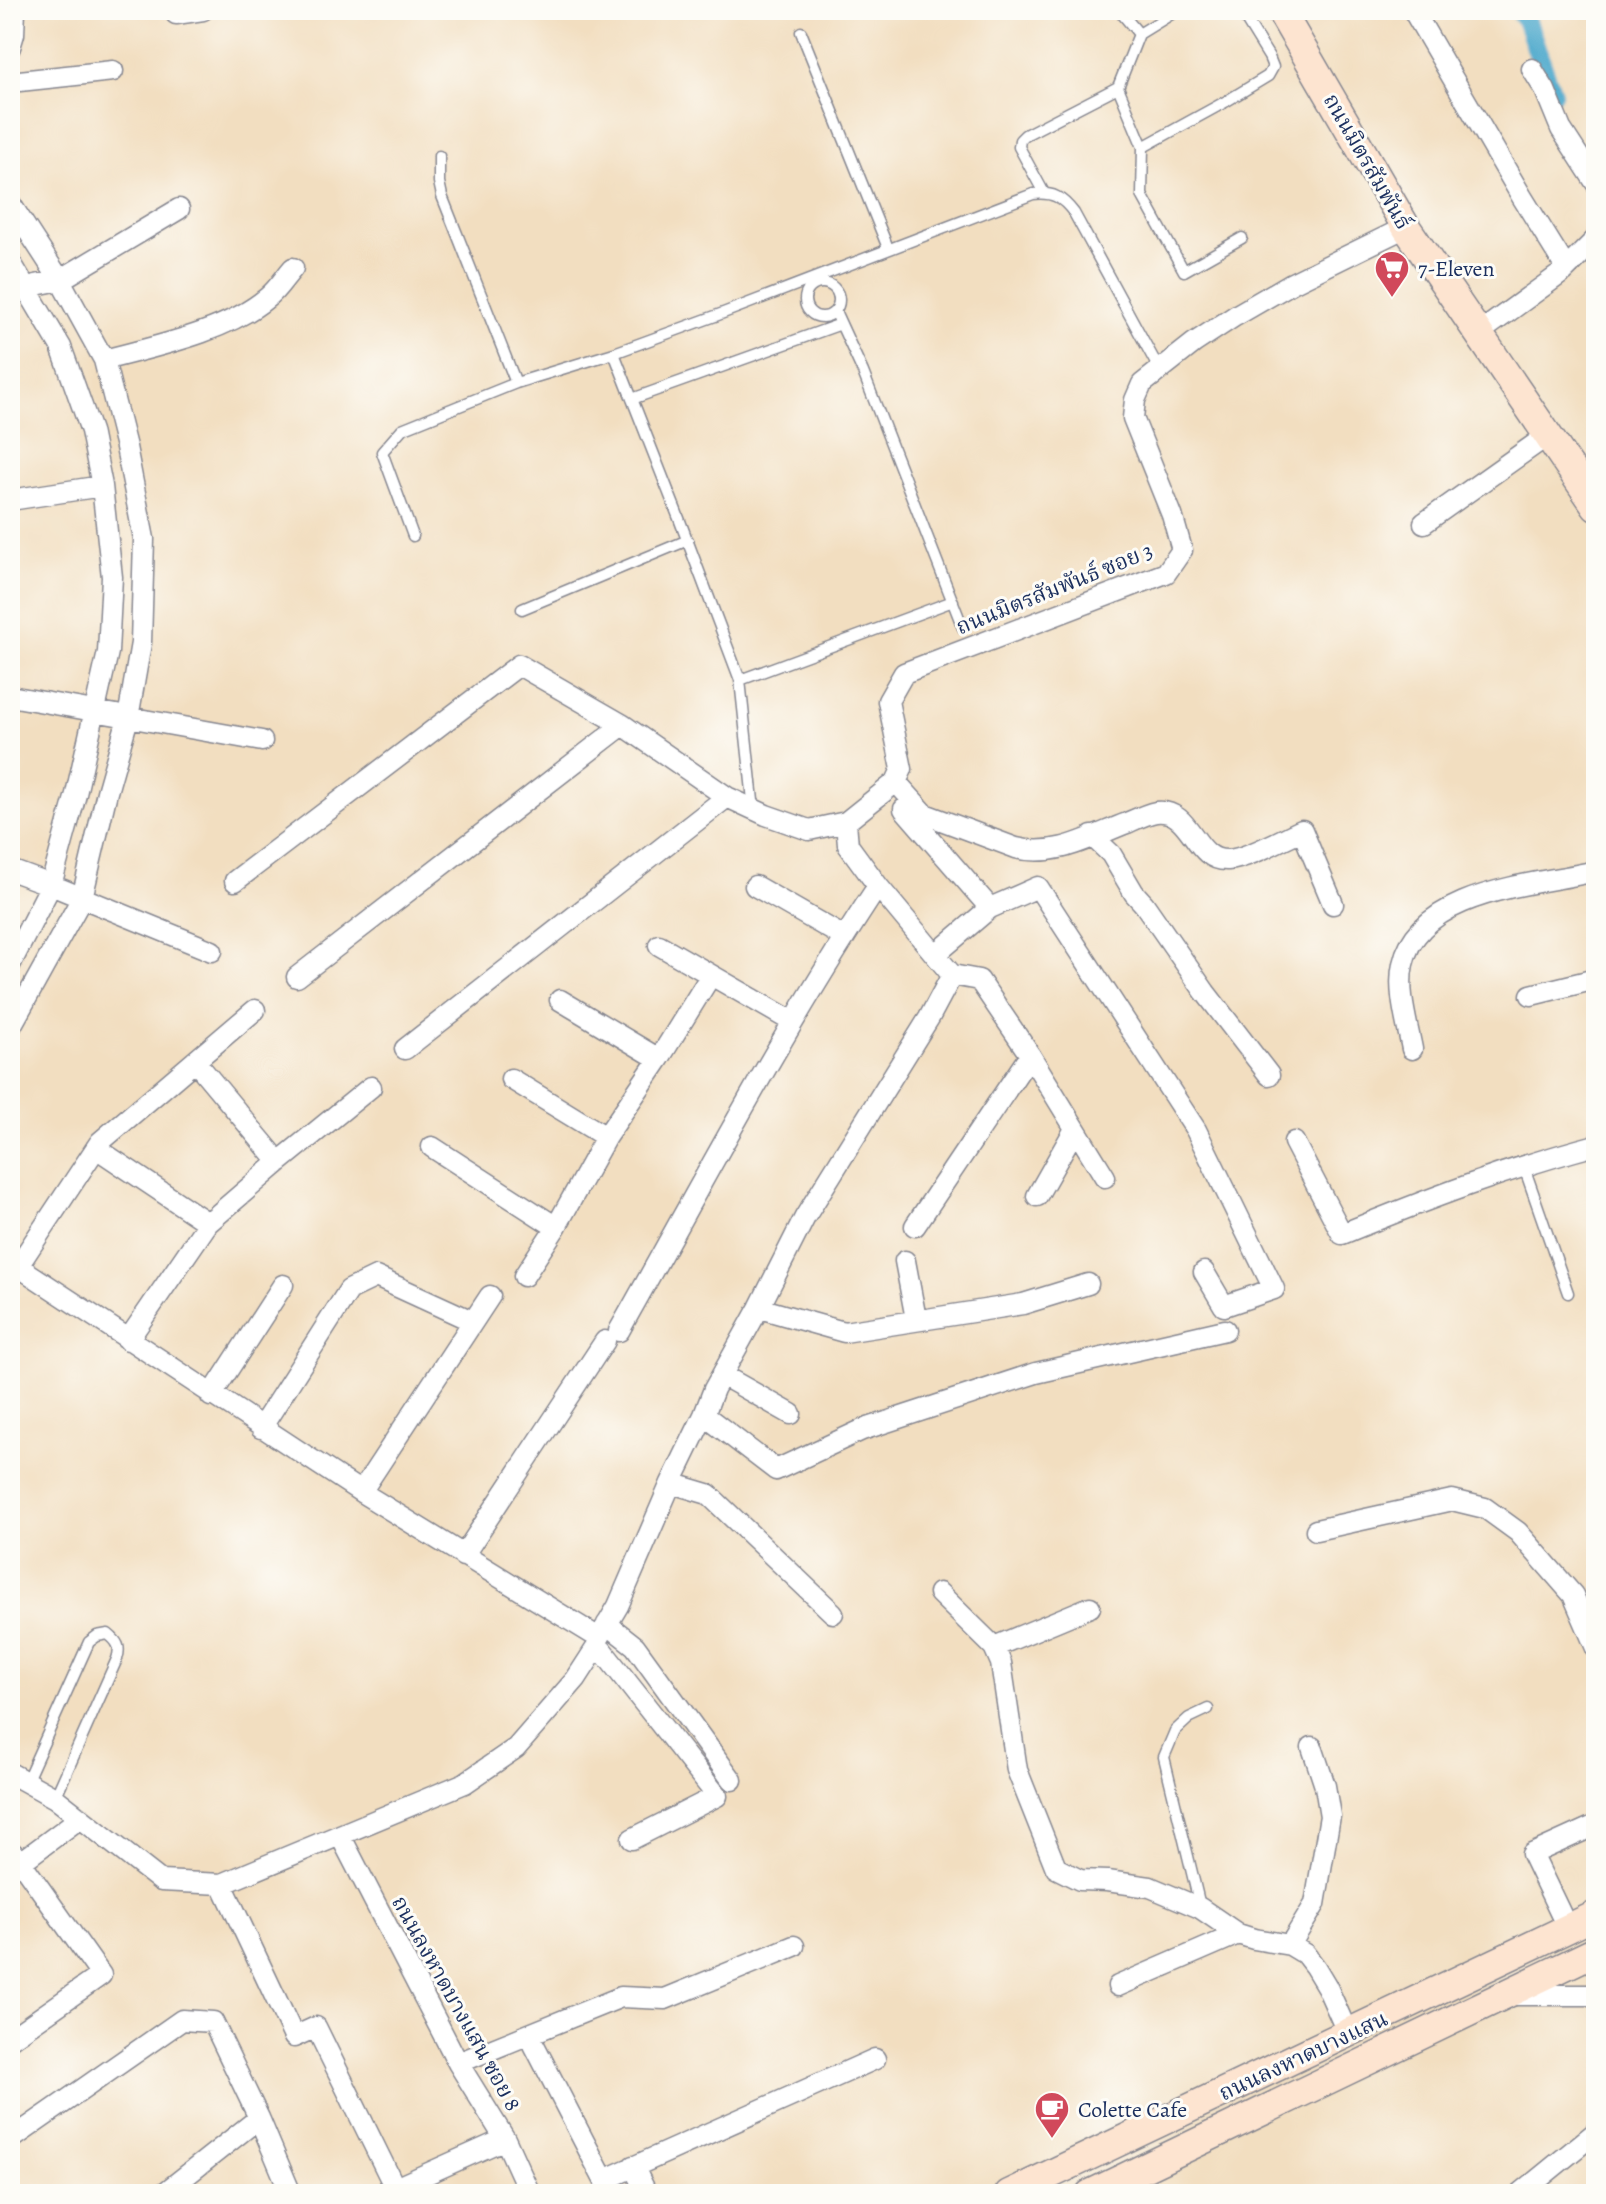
<svg xmlns="http://www.w3.org/2000/svg" width="1606" height="2204" font-family="Alegreya,'Noto Serif Thai',serif">
	<style>
		.lines { fill: none; stroke-linecap: round; stroke-linejoin: round }
		.canal { stroke: #4ea9cc; stroke-width: 20 }
		.lane-casing { stroke: #86868f; stroke-width: 13 }
		.street-casing { stroke: #86868f; stroke-width: 23 }
		.secondary-casing { stroke: #86868f; stroke-width: 31 }
		.lane { stroke: #fff; stroke-width: 10 }
		.street { stroke: #fff; stroke-width: 20 }
		.secondary { stroke: #fde4d0; stroke-width: 28 }
		.labels { text-anchor: middle; stroke-width: 6; stroke-linejoin: round; paint-order: stroke }
		.street-label { font-size: 22px; fill: #1b2f5e; stroke: #fdfcf7 }
		.poi-label { font-size: 22px; fill: #1b2f5e; stroke: #fdfcf7; text-anchor: start }
	</style>
	<rect width="100%" height="100%" fill="#fdfcf7"/>
	<filter id="ink" filterUnits="userSpaceOnUse"><feTurbulence type="fractalNoise" baseFrequency=".0125" numOctaves="2"/><feDisplacementMap in="SourceGraphic" scale="16" xChannelSelector="R" yChannelSelector="G"/><feConvolveMatrix kernelMatrix="1 2 1 2 8 2 1 2 1" color-interpolation-filters="sRGB"/></filter>
	<filter id="wash" filterUnits="userSpaceOnUse"><feTurbulence type="fractalNoise" baseFrequency=".006" numOctaves="4" result="noise"/><feDisplacementMap in="SourceGraphic" scale="32" xChannelSelector="R" yChannelSelector="G"/><feGaussianBlur stdDeviation="1.8" result="paint"/><feColorMatrix in="noise" values="0 0 0 0 0 0 0 0 0 0 0 0 0 0 0 0 0 1.4 0 .05"/><feComposite in="paint" operator="in"/></filter>
	<g filter="url(#wash)">
		<rect width="100%" height="100%" fill="#f2dec0"/>
		<g class="lines">
			<!-- canal -->
			<path class="canal" d="M1518,10L1526,19L1552,93"/>
		</g>
	</g>
	<g filter="url(#ink)">
		<g class="lines">
			<defs>
				<path id="lane" d="M1119,10L1139,34
					M1178,10L1139,34L1118,87L1143,147L1142,195L1184,271L1242,238
					M801,32L888,248
					M1143,147L1225,102L1268,76L1273,67L1269,57L1240,10
					M439,156V182L442,196L516,383
					M1044,193L1019,147L1020,140L1025,135L1118,87
					M805 300a17 17 0 1 1 34 0a17 17 0 1 1-34 0Z
					M835,311L863,372L963,628
					M614,353L680,521L740,680L754,810
					M632,399L841,324
					M413,536L382,452L402,429L516,383L614,353L718,315L1033,194C1053,192 1062,197 1074,213L1159,369
					M522,609L688,540
					M740,680L953,601
					M1524,1167L1568,1293
					M26,1782L89,1642L97,1636L108,1634C118,1642 121,1647 117,1659L55,1798
					M1200,1906L1164,1757L1175,1731L1189,1718L1208,1709"/>
				<path id="street" d="M1413,10L1522,197L1566,268
					M176,14L203,10
					M10,47L14,34L15,10
					M1532,69L1545,90L1561,129L1596,183
					M10,82L113,71
					M10,203L60,280L104,360L126,447L144,539L141,643L128,718L107,792L82,898L10,1028
					M10,261L61,347L91,431L102,486L112,577L108,652L76,794L51,885L10,965
					M10,293L26,287L60,280L179,209
					M1479,333L1563,272L1596,239
					M104,360C157,346 227,332 268,297C278,289 285,277 293,268
					M10,500L102,486
					M1424,523L1548,435
					M10,696L262,741
					M896,782L925,814L1016,848C1056,858 1090,837 1127,823C1136,819 1146,814 1156,812C1193,808 1193,862 1228,860C1247,859 1284,838 1302,830L1333,904
					M904,809L990,908
					M1092,836L1111,854L1134,893L1144,904L1205,992L1269,1075
					M10,870L51,885L212,951
					M235,881L519,665L623,725L727,797L766,815L809,830L846,822L896,782L902,769L888,701L904,673L1166,573L1182,550L1172,515L1133,418L1135,400L1142,384L1194,343L1235,316L1292,283L1406,227
					M755,886L844,937
					M659,945L793,1022
					M936,954L990,908L1038,887L1196,1130L1274,1289L1224,1306L1204,1272
					M952,975L979,980L1030,1055L1105,1177
					M297,977L623,725
					M1531,995L1596,979
					M560,1000L659,1059
					M405,1049L727,797
					M1412,1049C1407,1023 1397,990 1403,964C1419,890 1536,885 1596,871
					M195,1061L279,1162
					M511,1079L606,1137
					M1294,1142L1342,1234C1425,1200 1509,1168 1596,1145
					M432,1147L556,1227
					M96,1148L208,1223
					M1037,1196L1075,1129
					M915,1226L1030,1055
					M10,1261L361,1492L599,1638
					M905,1261L916,1319
					M18,1266L100,1142L255,1010
					M524,1276L556,1227L606,1137L659,1059L711,975
					M759,1308L844,1332L1023,1304L1088,1284
					M619,1331C703,1182 783,1029 878,886
					M128,1340L208,1223L279,1162L371,1087
					M722,1375L791,1414
					M211,1396L283,1285
					M704,1415L776,1470L862,1430L1036,1373L1225,1330
					M261,1428L349,1290L376,1277L472,1321
					M671,1483L708,1494L833,1613
					M361,1492L490,1296
					M1316,1530L1452,1500L1485,1508L1518,1532L1573,1595L1596,1648
					M463,1556L605,1341
					M939,1593L994,1647L1001,1663L1017,1770L1056,1868L1080,1880L1107,1881L1150,1887L1200,1908L1238,1934L1254,1939L1290,1945L1305,1954L1315,1967L1327,1987L1348,2034
					M607,1624L635,1646L732,1780
					M598,1645L717,1796L632,1839
					M994,1647L1090,1607
					M10,1773L55,1798L161,1881L222,1884L465,1783L516,1748L576,1679L598,1645L599,1638L618,1606L671,1483L704,1415L714,1389L759,1308L805,1217L929,1018L952,975L878,886L848,845L846,822
					M340,1835L458,2063L505,2139L530,2194
					M10,1856L14,1854L21,1862L101,1975L10,2039
					M21,1862L80,1818
					M222,1884L294,2037L316,2027L398,2194
					M1568,1929L1532,1854L1596,1825
					M1290,1945L1315,1904L1330,1816L1325,1786L1312,1747
					M1118,1986L1238,1934
					M1512,1995H1596
					M529,2035L604,2180L875,2059
					M458,2063L621,1997L665,1999L794,1946
					M10,2140L182,2020L213,2022L259,2118L291,2194
					M633,2166L647,2194
					M163,2194L259,2118
					M382,2194L505,2139
					M1520,2194L1596,2132"/>
				<path id="secondary" d="M1280,10L1406,227L1596,506
					M1009,2194L1596,1915
					M1090,2194L1596,1951"/>
			</defs>
			<!-- lane casing -->
			<use href="#lane" class="lane-casing"/>
			<!-- street casing -->
			<use href="#street" class="street-casing"/>
			<!-- secondary casing -->
			<use href="#secondary" class="secondary-casing"/>
			<!-- lane -->
			<use href="#lane" class="lane"/>
			<!-- street -->
			<use href="#street" class="street"/>
			<!-- secondary -->
			<use href="#secondary" class="secondary"/>
		</g>
	</g>
	<!-- icons -->
	<defs>
		<symbol id="supermarket-pin" viewBox="-11 -11 22 30"><path d="M0 17L-7.5 6A9.5 9.5 0 1 1 7.5 6Z" fill="#d1495b" stroke="#fdfcf7"/><path d="M-6-5.5h2.5l.6 2H6L4.5 2H-2.5L-4.4-4H-6ZM-1.5 3.2a1.3 1.3 0 1 0 .1 0ZM3 3.2a1.3 1.3 0 1 0 .1 0Z" fill="#fff"/></symbol>
		<symbol id="cafe-pin" viewBox="-11 -11 22 30"><path d="M0 17L-7.5 6A9.5 9.5 0 1 1 7.5 6Z" fill="#d1495b" stroke="#fdfcf7"/><path d="M-5.5-4.5H6V0H3Q3 3.5 0 3.5H-2.5Q-5.5 3.5-5.5 0ZM3-3.2v2h1.7v-2ZM-6 4.5H4V6H-6Z" fill="#fff"/></symbol>
	</defs>
	<g fill-rule="evenodd">
		<use href="#supermarket-pin" x="1372" y="248" width="40" height="54"/>
		<use href="#cafe-pin" x="1032" y="2089" width="40" height="54"/>
	</g>
	<g class="labels">
		<!-- street labels -->
		<g class="street-label">
			<text transform="translate(1368 161) rotate(60)" y="8">ถนนมิตรสัมพันธ์</text>
			<text transform="translate(1054 588) rotate(-22)" y="8">ถนนมิตรสัมพันธ์ ซอย 3</text>
			<text transform="translate(457 2003) rotate(61)" y="8">ถนนลงหาดบางแสน ซอย 8</text>
			<text transform="translate(1303 2055) rotate(-25)" y="8">ถนนลงหาดบางแสน</text>
		</g>
		<!-- poi labels -->
		<g class="poi-label">
			<text x="1418" y="276">7-Eleven</text>
			<text x="1078" y="2117">Colette Cafe</text>
		</g>
	</g>
	<!-- margin -->
	<rect width="1606" height="2204" fill="none" stroke="#fdfcf7" stroke-width="40"/>
</svg>
